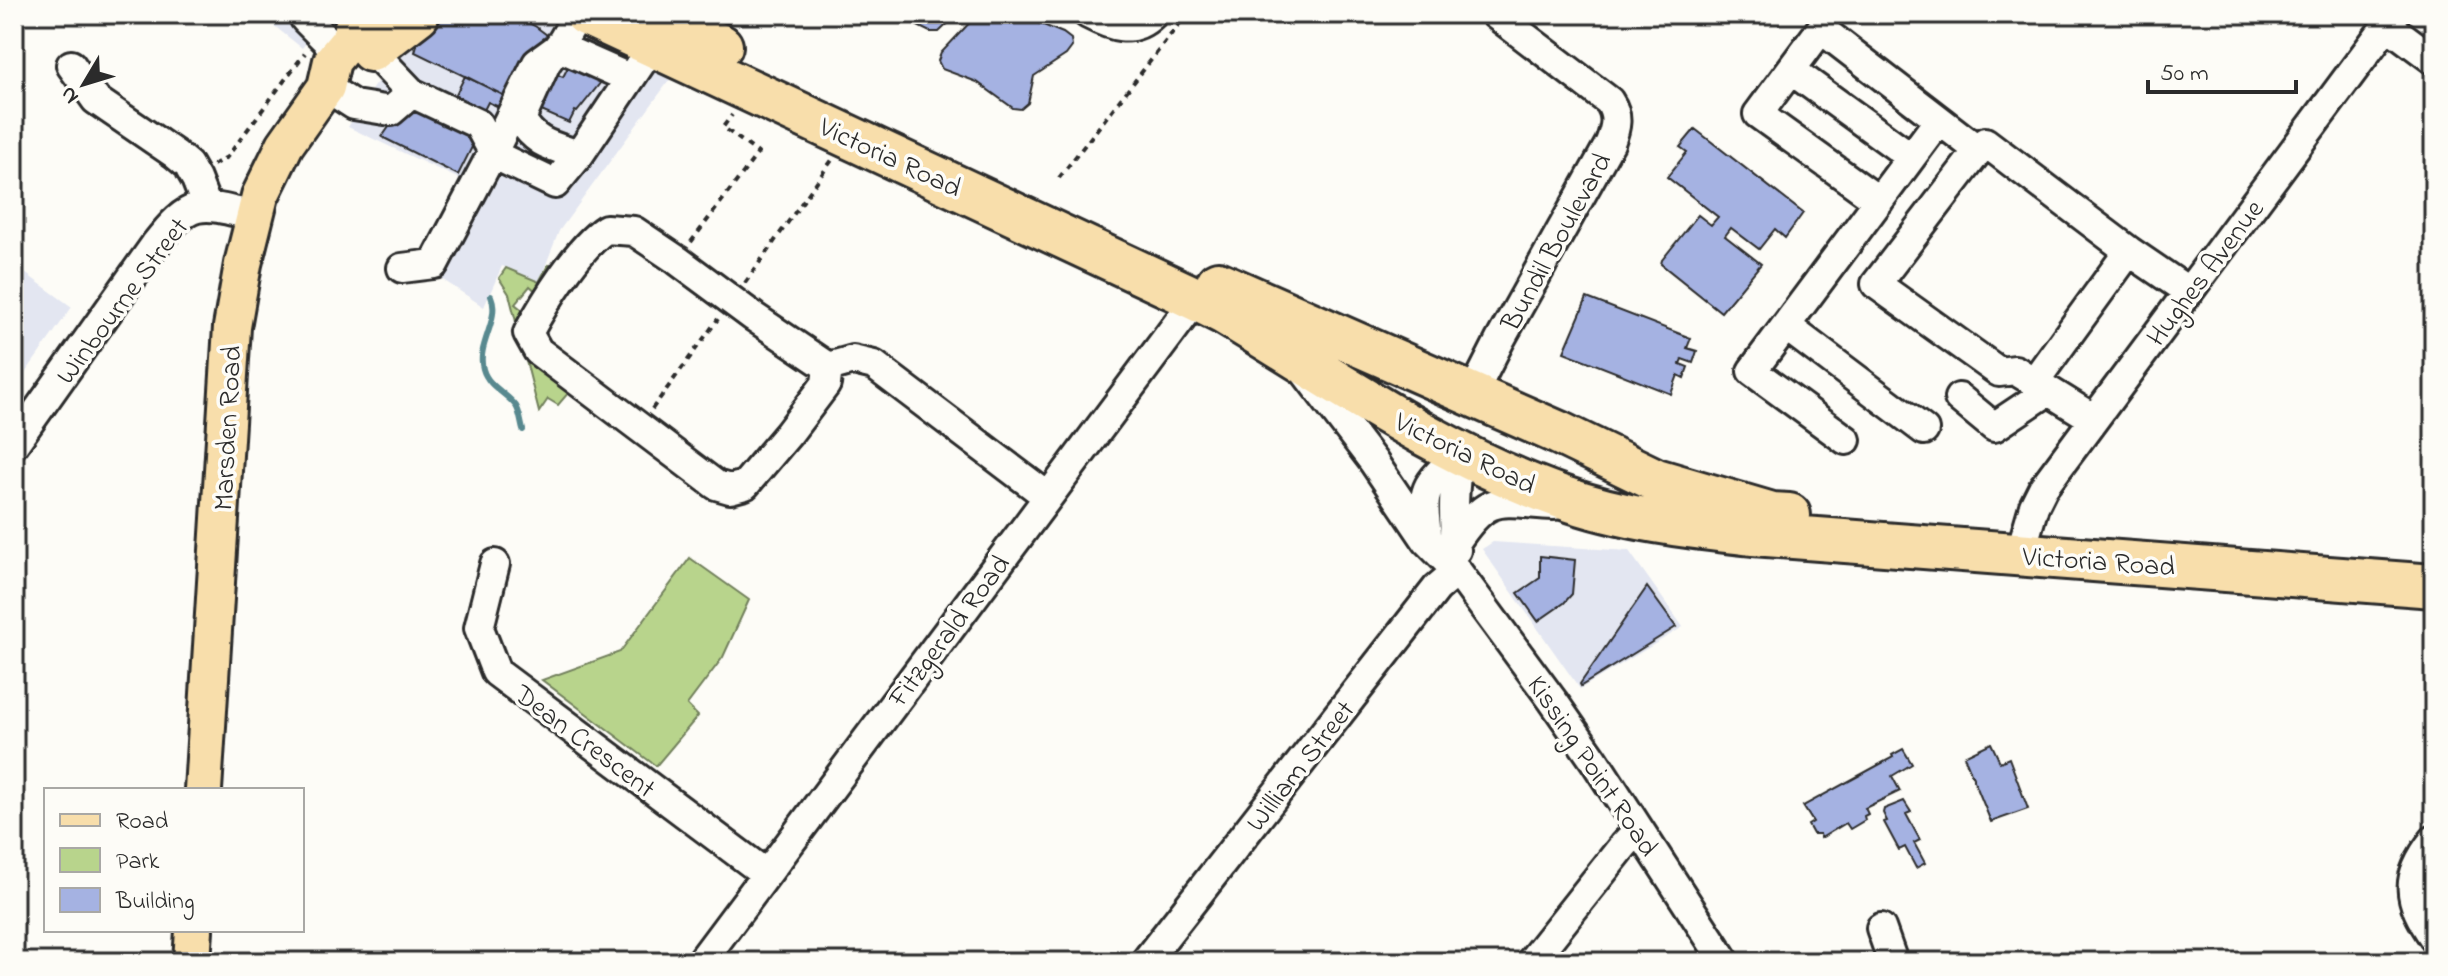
<svg xmlns="http://www.w3.org/2000/svg" width="2448" height="976" font-family="'Indie Flower',sans-serif">
	<style>
		.built { fill: #e3e6f1 }
		.green { fill: #b8d48c; stroke: #72805c; stroke-width: 2 }
		.lines { fill: none; stroke-linecap: round; stroke-linejoin: round }
		.stream { stroke: #59898f; stroke-width: 6 }
		.building { fill: #a5b2e2; stroke: #2b2b2b; stroke-width: 2 }
		.minor-casing { stroke: #2b2b2b; stroke-width: 34 }
		.major-casing { stroke: #2b2b2b; stroke-width: 42 }
		.highway-casing { stroke: #2b2b2b; stroke-width: 48 }
		.path { stroke: #2b2b2b; stroke-width: 4; stroke-dasharray: 6 6; stroke-linecap: butt }
		.minor { stroke: #fdfcf7; stroke-width: 28 }
		.major { stroke: #f8deab; stroke-width: 36 }
		.highway { stroke: #f8deab; stroke-width: 42 }
		.labels { text-anchor: middle; stroke-width: 7; stroke-linejoin: round; paint-order: stroke }
		.street-label { font-size: 28px; fill: #2b2b2b; stroke: #fdfcf7 }
	</style>
	<rect width="100%" height="100%" fill="#fdfcf7"/>
	<filter id="ink" filterUnits="userSpaceOnUse"><feTurbulence type="fractalNoise" baseFrequency=".0125" numOctaves="2"/><feDisplacementMap in="SourceGraphic" scale="16" xChannelSelector="R" yChannelSelector="G"/><feConvolveMatrix kernelMatrix="1 2 1 2 8 2 1 2 1" color-interpolation-filters="sRGB"/></filter>
	<g filter="url(#ink)">
		<!-- built -->
		<path class="built" d="M281,14H331L302,48L273,25Z
			M441,14H524L671,78L559,231L539,282L502,266L484,307L422,266L470,184L348,127L374,86L424,24Z
			M14,265L72,307L14,389Z
			M1493,542L1629,551L1683,627L1580,689L1482,549Z"/>
		<!-- green -->
		<path class="green" d="M548,265L566,274L547,301L530,286L515,304L526,313L570,391L558,405L548,399L539,412L509,294L499,278L506,268L539,282Z
			M690,558L749,600L723,657L687,705L698,716L656,766L542,680L620,652Z"/>
		<g class="lines">
			<!-- stream -->
			<path class="stream" d="M491,296C501,319 476,345 483,369C488,387 507,393 516,406C520,412 521,423 523,430"/>
		</g>
		<!-- building -->
		<path class="building" d="M449,14H504L514,22L517,17L535,26L551,38L507,97L415,52L420,33Z
			M893,14H958L939,32H930Z
			M984,14H1024L1036,22L1063,33L1071,39L1072,47L1066,55L1034,76L1028,103L1021,109L1013,108L977,82L942,69L938,61L941,53L975,17L984,21Z
			M571,61L601,82L577,112L575,111L569,123L532,107L547,71L563,77Z
			M465,76L507,97L499,107L488,102L472,134L477,137L458,175L382,137L389,127L409,112L423,109L446,114Z
			M1695,129L1803,213L1785,238L1775,229L1759,249L1731,228L1725,236L1761,264L1721,312L1661,264L1662,260L1698,215L1711,225L1718,217L1667,177L1687,152L1680,147Z
			M1587,298L1691,338L1687,348L1697,351L1693,363L1682,359L1680,364L1688,367L1684,378L1678,375L1671,394L1564,352Z
			M1540,556L1575,560L1572,594L1564,603L1538,621L1518,593L1540,578Z
			M1647,587L1676,627L1581,686L1580,684Z
			M1991,743L2000,762L2009,758L2028,809L1991,822L1964,756Z
			M1903,749L1912,764L1892,776L1900,791L1865,808L1868,814L1864,816L1865,820L1850,829L1846,823L1821,838L1820,834H1813L1808,825L1813,822L1803,806L1884,762L1893,757L1892,755Z
			M1904,801L1911,812L1906,814L1920,840L1914,843L1925,863L1916,868L1905,847L1899,850L1884,822L1887,821L1883,813L1884,809Z"/>
		<g class="lines">
			<defs>
				<path id="minor" d="M304,14L305,19L339,53
					M578,14L563,40L546,63L521,119C535,144 553,146 579,155
					M1088,14C1111,26 1132,35 1153,14
					M2387,25L2434,60
					M559,47L629,78
					M371,50L412,93L478,124L493,152L503,159L555,184L579,155L653,45
					M71,65L96,100L175,154L188,165L196,179L207,207
					M1791,70L1911,157
					M326,87L354,105L391,111L412,93
					M1879,201L1758,114L1821,29L1978,150
					M606,229L634,231L677,260L754,317L828,367L826,384L789,433L745,485L730,489L716,485L538,351L528,333C544,303 579,246 606,229Z
					M402,268L434,264L493,152L537,63L559,47
					M1786,326L1924,430
					M828,367L853,360L874,365L1047,496
					M1305,372L1373,461L1427,541L1457,571L1553,701L1594,760L1725,962
					M2034,382L2129,251
					M1472,395L1500,340L1610,143C1616,127 1619,116 1609,101L1495,14
					M1959,398L1994,427L2048,391
					M2094,419L2015,370L1999,372L1876,284L1985,142L2129,251L2189,292
					M1846,440L1752,371L1939,120
					M14,444L155,245C191,199 199,202 253,216
					M1427,536C1421,489 1424,485 1459,455
					M2025,537L2034,506L2043,488L2395,14
					M1455,543C1489,492 1498,502 1554,505
					M1456,550C1453,515 1453,489 1459,455
					M495,564L479,628L496,672L766,874
					M2434,840C2404,878 2407,899 2434,938
					M1881,928L1893,962
					M701,962L1196,299
					M1145,962L1437,588L1457,571
					M1531,962L1623,846L1638,830"/>
				<path id="major" d="M203,790L232,327L243,264L260,196L285,145L326,87L332,61L371,14
					M192,962L194,930"/>
				<path id="highway" d="M586,14L1196,299L1224,313C1334,379 1439,454 1561,497C1622,519 1689,527 1753,534L2434,586
					M658,14L721,46
					M353,37L360,14
					M371,50L418,14
					M1218,283L1559,433L1656,480L1772,514L1789,515"/>
			</defs>
			<!-- minor casing -->
			<use href="#minor" class="minor-casing"/>
			<!-- major casing -->
			<use href="#major" class="major-casing"/>
			<!-- highway casing -->
			<use href="#highway" class="highway-casing"/>
			<!-- path -->
			<path class="path" d="M213,165L227,157L305,53
				M1059,178L1187,14
				M691,242L758,153L723,127L732,115
				M745,283L832,160
				M652,409L718,319"/>
			<!-- minor -->
			<use href="#minor" class="minor"/>
			<!-- major -->
			<use href="#major" class="major"/>
			<!-- highway -->
			<use href="#highway" class="highway"/>
		</g>
	</g>
	<g class="labels">
		<!-- street labels -->
		<g class="street-label">
			<text transform="translate(891 156) rotate(25)" y="10">Victoria Road</text>
			<text transform="translate(1555 241) rotate(-61)" y="10">Bundil Boulevard</text>
			<text transform="translate(2204 272) rotate(-53)" y="10">Hughes Avenue</text>
			<text transform="translate(121 300) rotate(-53)" y="10">Winbourne Street</text>
			<text transform="translate(226 428) rotate(-87)" y="10">Marsden Road</text>
			<text transform="translate(1466 452) rotate(26)" y="10">Victoria Road</text>
			<text transform="translate(2099 560) rotate(4)" y="10">Victoria Road</text>
			<text transform="translate(948 630) rotate(-53)" y="10">Fitzgerald Road</text>
			<text transform="translate(586 740) rotate(37)" y="10">Dean Crescent</text>
			<text transform="translate(1299 765) rotate(-52)" y="10">William Street</text>
			<text transform="translate(1594 765) rotate(56)" y="10">Kissing Point Road</text>
		</g>
	</g>
	<!-- margin -->
	<rect width="2448" height="976" fill="none" stroke="#fdfcf7" stroke-width="48"/>
	<rect x="24" y="24" width="2400" height="928" fill="none" stroke="#2b2b2b" stroke-width="3" filter="url(#ink)"/>
	<!-- legend -->
	<rect x="44" y="788" width="260" height="144" fill="#fdfcf7" stroke="#a9a8a5" stroke-width="2"/>
	<rect x="60" y="814" width="40" height="12" fill="#f8deab" stroke="#a9a8a5" stroke-width="2"/>
	<text x="116" y="828" font-size="24" fill="#2b2b2b">Road</text>
	<rect x="60" y="848" width="40" height="24" fill="#b8d48c" stroke="#a9a8a5" stroke-width="2"/>
	<text x="116" y="868" font-size="24" fill="#2b2b2b">Park</text>
	<rect x="60" y="888" width="40" height="24" fill="#a5b2e2" stroke="#a9a8a5" stroke-width="2"/>
	<text x="116" y="908" font-size="24" fill="#2b2b2b">Building</text>
	<!-- north arrow -->
	<g transform="translate(84 84) rotate(232)" stroke="#fdfcf7" stroke-width="6" paint-order="stroke">
	<path d="M0-6L14 30L0 20L-14 30Z" fill="#2b2b2b"/>
	<text y="-12" font-size="22" font-weight="bold" text-anchor="middle" fill="#2b2b2b">N</text>
	</g>
	<!-- scale -->
	<path d="M2148 80v12h148v-12" fill="none" stroke="#2b2b2b" stroke-width="4"/>
	<text x="2160" y="80" font-size="24" fill="#2b2b2b" stroke="#fdfcf7" stroke-width="6" paint-order="stroke">50 m</text>
</svg>
